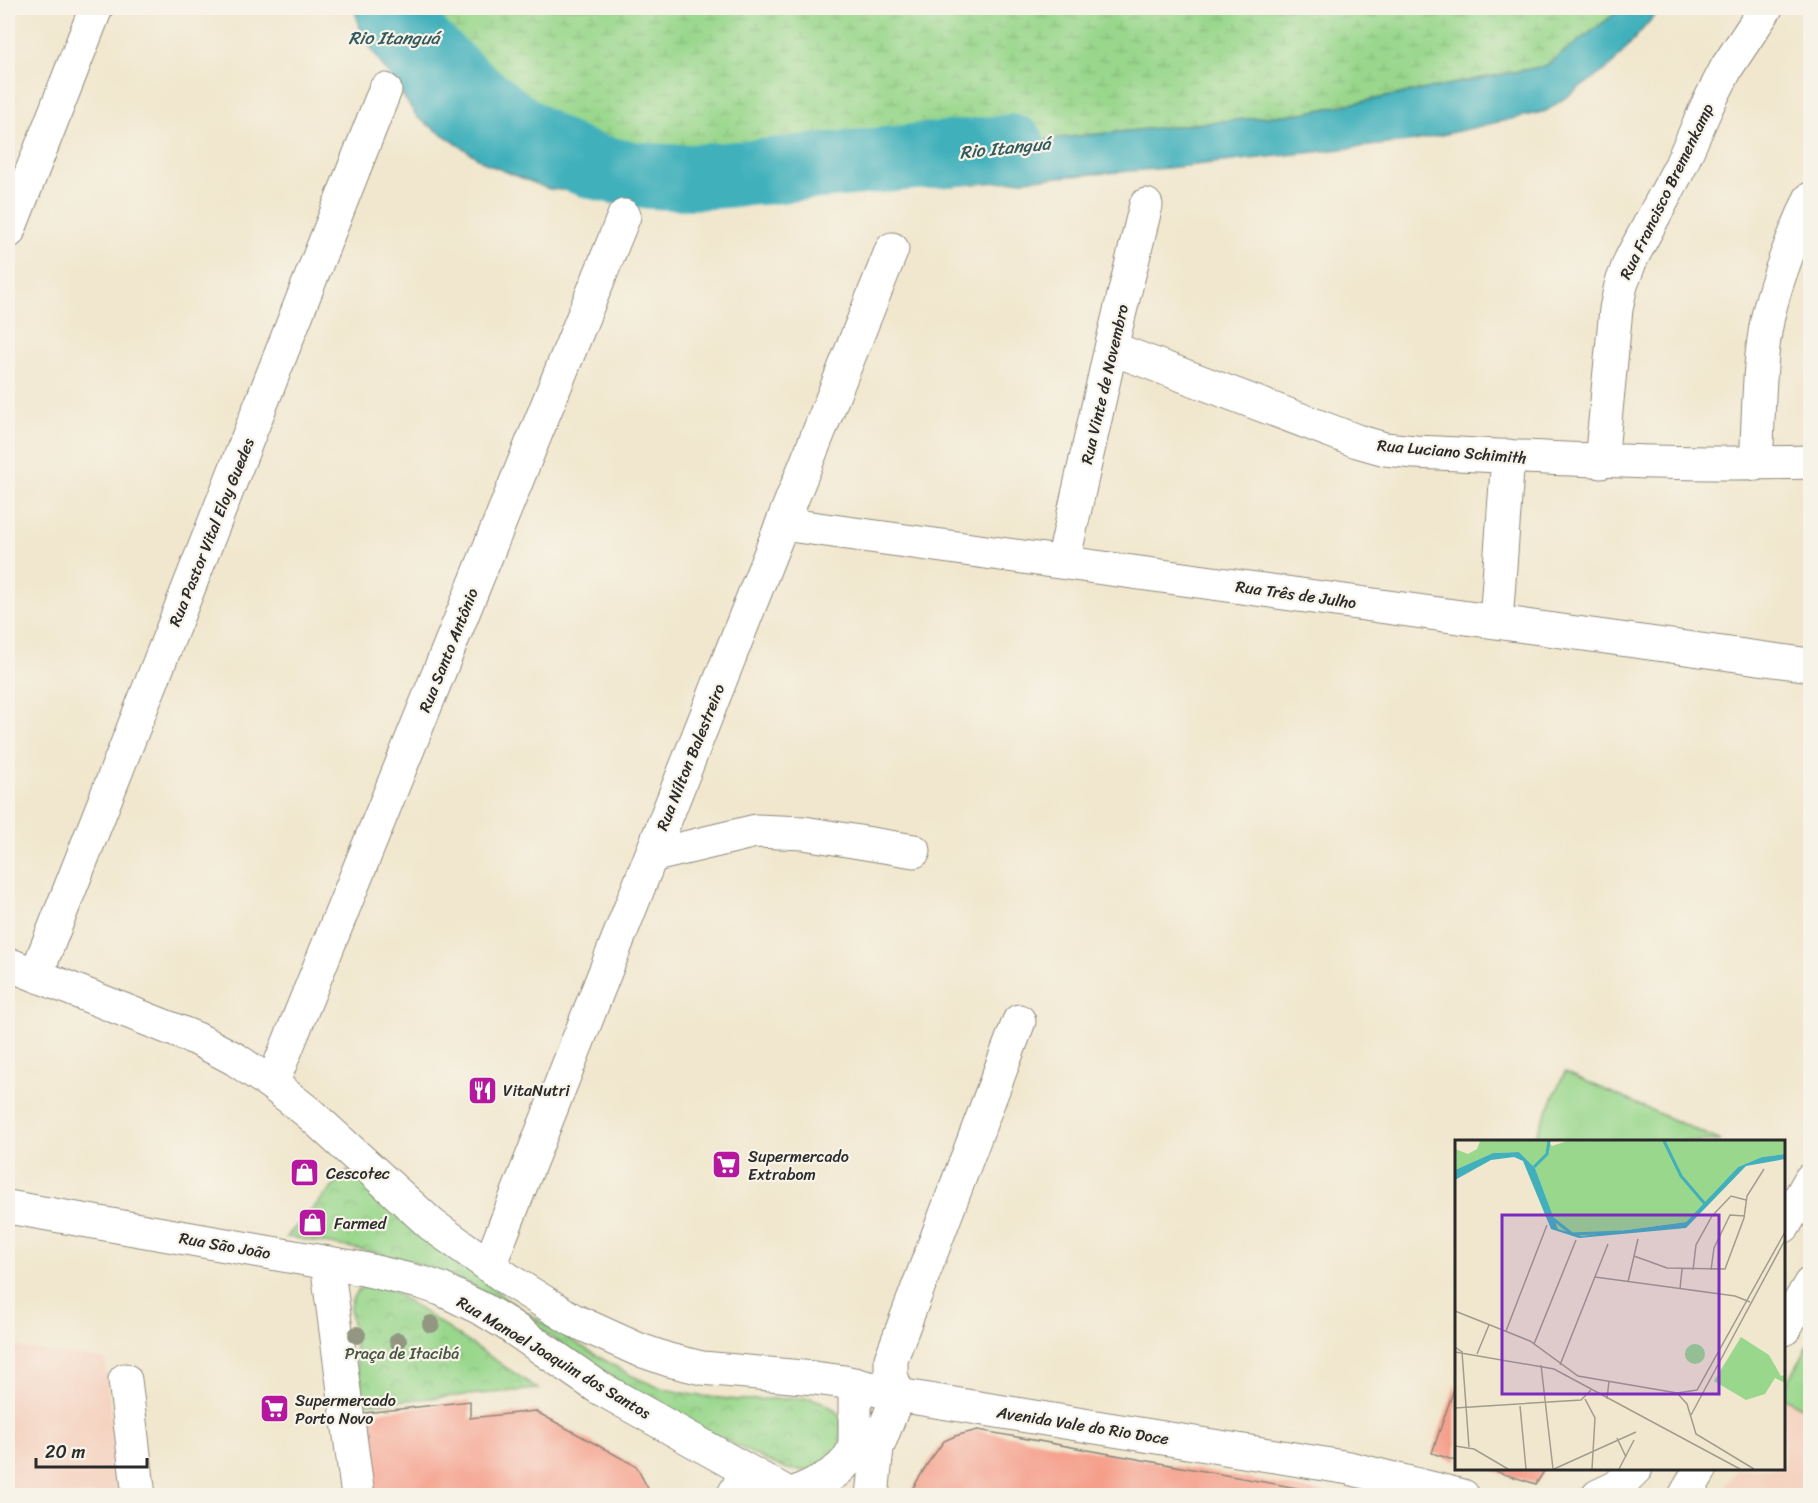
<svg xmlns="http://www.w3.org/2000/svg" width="1818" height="1503" font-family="Sriracha,sans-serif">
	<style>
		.built { fill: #f5d3c1 }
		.grass { fill: #99d78c; stroke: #62815c; stroke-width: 1.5 }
		.wetland { fill: url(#wetland-marsh); stroke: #62815c; stroke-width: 1.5 }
		.park { fill: url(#park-crowns); stroke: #62815c; stroke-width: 1.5 }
		.water { fill: #41b0bb; stroke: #366e73; stroke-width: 1.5 }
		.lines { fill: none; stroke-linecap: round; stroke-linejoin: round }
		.river { stroke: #41b0bb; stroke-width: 66 }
		.building { fill: #f59f8b }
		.minor-casing { stroke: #8e897c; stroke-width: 35 }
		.major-casing { stroke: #8e897c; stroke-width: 35 }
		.minor { stroke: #fff; stroke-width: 33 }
		.major { stroke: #fff; stroke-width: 33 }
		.tree { fill: #939782 }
		.labels { text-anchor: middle; stroke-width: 4.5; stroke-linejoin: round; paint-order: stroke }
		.street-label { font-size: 16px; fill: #2b2b2b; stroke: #f7f3e8 }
		.poi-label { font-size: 16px; fill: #2b2b2b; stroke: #f7f3e8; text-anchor: start }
		.park-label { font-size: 16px; fill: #465643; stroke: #f7f3e8 }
		.water-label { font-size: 18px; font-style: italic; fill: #335a5d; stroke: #f7f3e8 }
		.inset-river { fill: none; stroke: #41b0bb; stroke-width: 3 }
		.inset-road { fill: none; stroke: #a29c8d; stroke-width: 1.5 }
		.view { fill: #7b2cbf; fill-opacity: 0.15; stroke: #7b2cbf; stroke-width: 3 }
		.inset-edge { fill: none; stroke: #2b2b2b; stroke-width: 3 }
	</style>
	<defs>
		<pattern id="wetland-marsh" width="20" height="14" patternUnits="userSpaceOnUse" patternTransform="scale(1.5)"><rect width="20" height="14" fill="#99d78c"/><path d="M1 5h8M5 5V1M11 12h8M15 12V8" fill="none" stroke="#84b979"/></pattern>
		<pattern id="park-crowns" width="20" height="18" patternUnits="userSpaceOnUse" patternTransform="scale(1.5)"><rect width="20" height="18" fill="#99d78c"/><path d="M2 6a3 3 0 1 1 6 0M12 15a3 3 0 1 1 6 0" fill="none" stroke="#84b979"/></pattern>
	</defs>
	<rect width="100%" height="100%" fill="#f7f3e8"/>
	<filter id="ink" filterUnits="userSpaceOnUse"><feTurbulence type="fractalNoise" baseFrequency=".0167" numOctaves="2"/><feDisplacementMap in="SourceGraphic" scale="12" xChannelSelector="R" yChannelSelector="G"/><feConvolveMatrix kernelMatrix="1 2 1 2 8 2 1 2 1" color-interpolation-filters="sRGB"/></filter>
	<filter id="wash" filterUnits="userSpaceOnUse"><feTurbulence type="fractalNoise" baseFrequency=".008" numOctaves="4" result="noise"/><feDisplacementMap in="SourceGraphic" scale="24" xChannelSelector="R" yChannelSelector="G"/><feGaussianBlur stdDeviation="1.35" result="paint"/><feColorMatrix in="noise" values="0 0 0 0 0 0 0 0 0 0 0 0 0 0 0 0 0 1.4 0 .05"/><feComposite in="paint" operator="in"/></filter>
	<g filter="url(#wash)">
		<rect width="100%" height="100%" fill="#f1e7ce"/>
		<!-- built -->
		<path class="built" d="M1810,1342V1495L1720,1496L1736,1469L1784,1468V1389Z
			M8,1346L105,1359L119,1495H8Z"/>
		<!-- grass -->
		<path class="grass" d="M1565,1072L1721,1141H1533Z
			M1810,1342V1412L1784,1397V1389Z"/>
		<!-- wetland -->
		<path class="wetland" d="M408,8H1623L1545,66L1303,113L1040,140L861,165L671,178L529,148L470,121Z"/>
		<!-- park -->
		<path class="park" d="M348,1171L507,1300L552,1329L628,1374L660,1388L694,1395L738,1400L810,1398L822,1402L834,1409L842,1419L839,1455L807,1471L787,1469L765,1460L653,1403L613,1378L473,1286C414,1256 350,1247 286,1237Z
			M369,1283L385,1286L538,1389L361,1404L350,1307C352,1295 358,1288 369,1283Z"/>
		<!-- water -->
		<path class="water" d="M354,8H408L470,121L529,148L671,178L861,165L1040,140L1303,113L1545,66L1623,8H1661L1610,67L1546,111L1415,141L1167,168L854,194L645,197L549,189L487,164L418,118L363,37Z"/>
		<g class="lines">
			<!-- river -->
			<path class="river" d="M389,8C415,40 445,67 476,94C510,122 545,150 587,164C659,187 736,174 809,167C877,161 945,154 1013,147"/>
		</g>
		<g id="blocks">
			<!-- building -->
			<path class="building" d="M1456,1383V1461L1432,1453Z
				M470,1401V1418L535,1411L636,1466L652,1496H362L356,1414Z
				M978,1430L1330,1494V1496H908L928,1463L944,1441L955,1436Z
				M1485,1468H1546L1536,1484Z"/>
		</g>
	</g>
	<g filter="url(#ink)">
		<use href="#blocks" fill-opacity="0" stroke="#8e897c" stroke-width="1.5"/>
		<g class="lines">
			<defs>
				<path id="minor" d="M8,232L96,8
					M1111,348L1357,441L1385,449L1415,452C1547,458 1678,466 1810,462
					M1601,462L1616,309L1621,285L1631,259L1680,167L1707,106L1727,67L1766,8
					M1756,464C1759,415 1758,364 1768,316C1777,276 1794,236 1810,199
					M782,524L1810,665
					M1063,562L1111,348L1146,205
					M1496,622L1508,456
					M651,856L756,831L804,833L914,851
					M36,975L385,90
					M272,1084L624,216
					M1784,1226L1810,1180
					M327,1263L358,1496
					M489,1266L782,524L892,249
					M1784,1329L1810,1284
					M125,1380L139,1496
					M898,1395L891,1375V1359L1019,1021
					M733,1496L747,1471
					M1598,1496L1617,1487L1636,1468
					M1685,1496L1701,1468"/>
				<path id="major" d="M8,964L197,1039L235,1059L272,1084L309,1113L432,1225L512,1282L573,1320L637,1349L669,1360L702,1368L814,1378L845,1382L898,1395L1349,1468L1463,1496
					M8,1207L363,1269L423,1283L441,1289L484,1310L507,1324L598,1387L792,1496
					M791,1495C816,1483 848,1473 855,1444V1384
					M872,1496L877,1448L898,1395"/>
			</defs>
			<!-- minor casing -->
			<use href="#minor" class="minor-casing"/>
			<!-- major casing -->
			<use href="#major" class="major-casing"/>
			<!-- minor -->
			<use href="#minor" class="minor"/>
			<!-- major -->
			<use href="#major" class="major"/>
		</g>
		<!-- trees -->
		<g class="tree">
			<circle cx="431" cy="1324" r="9"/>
			<circle cx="357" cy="1335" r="9"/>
			<circle cx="398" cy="1341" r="9"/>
		</g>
	</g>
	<!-- icons -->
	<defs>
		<symbol id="restaurant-square" viewBox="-11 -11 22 22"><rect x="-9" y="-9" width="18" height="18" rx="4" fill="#b5179e" stroke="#f7f3e8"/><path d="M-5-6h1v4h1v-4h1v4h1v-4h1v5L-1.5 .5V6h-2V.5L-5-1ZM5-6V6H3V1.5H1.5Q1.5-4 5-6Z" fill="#fff"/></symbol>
		<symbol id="supermarket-square" viewBox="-11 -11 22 22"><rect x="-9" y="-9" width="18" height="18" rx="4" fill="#b5179e" stroke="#f7f3e8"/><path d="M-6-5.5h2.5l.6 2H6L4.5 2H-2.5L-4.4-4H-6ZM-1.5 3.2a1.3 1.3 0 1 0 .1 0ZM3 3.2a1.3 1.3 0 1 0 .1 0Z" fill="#fff"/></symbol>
		<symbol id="shop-square" viewBox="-11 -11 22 22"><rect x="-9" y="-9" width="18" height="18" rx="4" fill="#b5179e" stroke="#f7f3e8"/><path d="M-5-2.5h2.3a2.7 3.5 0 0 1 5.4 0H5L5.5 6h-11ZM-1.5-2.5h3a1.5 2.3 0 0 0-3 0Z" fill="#fff"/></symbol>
	</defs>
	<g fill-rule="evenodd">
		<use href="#restaurant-square" x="466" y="1074" width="33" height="33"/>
		<use href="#supermarket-square" x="710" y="1148" width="33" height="33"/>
		<use href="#shop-square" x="288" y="1156" width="33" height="33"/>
		<use href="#shop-square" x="296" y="1206" width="33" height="33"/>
		<use href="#supermarket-square" x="258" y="1392" width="33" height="33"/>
	</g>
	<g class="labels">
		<!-- street labels -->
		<g class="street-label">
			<text transform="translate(1666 191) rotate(-64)" y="6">Rua Francisco Bremenkamp</text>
			<text transform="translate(1104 384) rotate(-77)" y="6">Rua Vinte de Novembro</text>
			<text transform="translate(1452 451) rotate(5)" y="6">Rua Luciano Schimith</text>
			<text transform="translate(211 532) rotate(-68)" y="6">Rua Pastor Vital Eloy Guedes</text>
			<text transform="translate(1296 594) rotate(8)" y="6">Rua Três de Julho</text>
			<text transform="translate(448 650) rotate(-68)" y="6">Rua Santo Antônio</text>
			<text transform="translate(690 757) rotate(-68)" y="6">Rua Nílton Balestreiro</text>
			<text transform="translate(225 1245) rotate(10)" y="6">Rua São João</text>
			<text transform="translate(554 1357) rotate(31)" y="6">Rua Manoel Joaquim dos Santos</text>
			<text transform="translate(1083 1425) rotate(9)" y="6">Avenida Vale do Rio Doce</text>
		</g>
		<!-- poi labels -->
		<g class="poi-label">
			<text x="503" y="1096">VitaNutri</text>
			<text x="748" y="1162">Supermercado<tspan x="748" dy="18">Extrabom</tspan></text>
			<text x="326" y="1179">Cescotec</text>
			<text x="334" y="1229">Farmed</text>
			<text x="295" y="1406">Supermercado<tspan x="295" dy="18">Porto Novo</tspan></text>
		</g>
		<!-- park labels -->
		<g class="park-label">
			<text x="402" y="1359">Praça de Itacibá</text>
		</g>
		<!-- water labels -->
		<g class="water-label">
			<text x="394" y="44">Rio Itanguá</text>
			<text transform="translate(1005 148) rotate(-6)" y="6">Rio Itanguá</text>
		</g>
	</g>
	<!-- overview -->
	<g transform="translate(1455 1140)">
		<rect width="330" height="330" fill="#f1e7ce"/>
		<path d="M286,197L314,215L326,236L330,235V243L320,238L310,254L291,260L259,241ZM230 214a10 10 0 1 1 20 0a10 10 0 1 1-20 0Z" fill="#99d78c"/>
		<path d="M25,1H93L97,6L112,1H330V14L307,17L283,27L231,82L127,96L103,89L80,28L64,12L38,13L0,30V9L13,14L22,9Z" fill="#99d78c"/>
		<path d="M64,12L80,28L103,89L127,96L231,82L283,27L307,17L330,14V19L291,26L231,88L124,98L96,89L68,21L59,17L36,20L0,40V30L38,13Z" fill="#41b0bb"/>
		<path class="inset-river" d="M209,1L226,36L250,64M79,27L92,14L94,1M92,74L117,94L167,92"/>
		<path class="inset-road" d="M179,116L212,128L270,129L289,78L292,56L309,29M238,130L241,105L257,76L276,56L291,60M256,130L259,108L275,75L290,76M140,137L280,156L295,162M173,142L183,99M225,149L227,129M0,171L75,201L123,236L222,253L232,264L241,294L299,329M51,191L92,85M79,204L121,100M0,207L7,212L14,307M0,212L99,229L285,329M22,214L34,185M86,225L98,329M105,225L153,104M222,253L242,250L330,92M130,259L140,278L137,329M152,259L154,241M65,266L71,329M0,268L126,260L136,250M236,275L330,100M162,298L171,317M0,306L19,309L53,329M99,329L181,292M164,329L179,300"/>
		<path class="view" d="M47,75H264V254H47Z"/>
		<rect width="330" height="330" class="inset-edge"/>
	</g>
	<!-- margin -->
	<rect width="1818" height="1503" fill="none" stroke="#f7f3e8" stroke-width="30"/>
	<!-- scale -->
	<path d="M36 1458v9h111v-9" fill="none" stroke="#2b2b2b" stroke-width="3"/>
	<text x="45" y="1458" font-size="18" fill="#2b2b2b" stroke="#f7f3e8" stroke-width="4.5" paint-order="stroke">20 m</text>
</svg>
